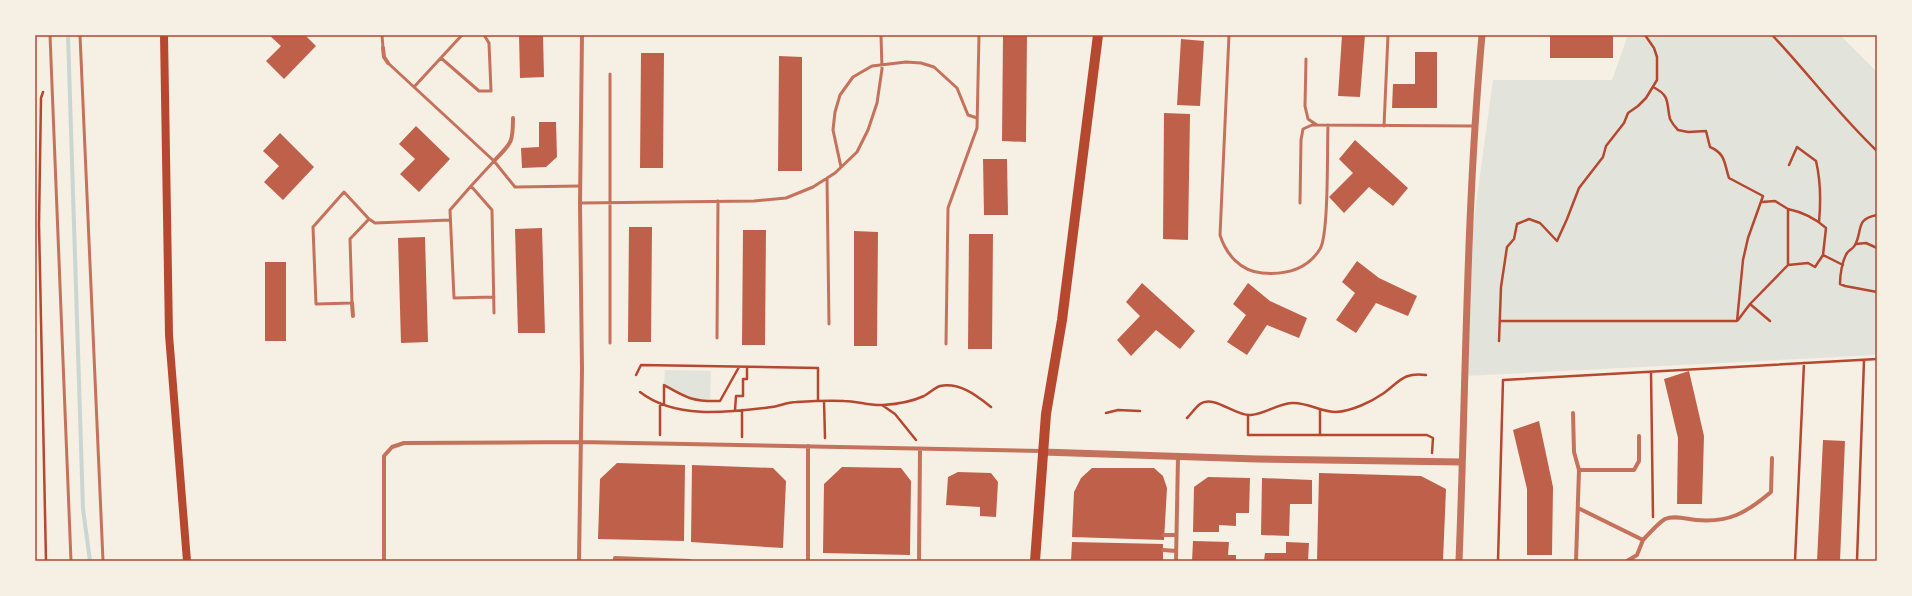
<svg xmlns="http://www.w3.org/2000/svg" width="1912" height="596" font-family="Cabin,sans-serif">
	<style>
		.green { fill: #e2e4dc }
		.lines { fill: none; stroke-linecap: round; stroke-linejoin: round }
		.stream { stroke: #c9d6d2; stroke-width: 4 }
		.building { fill: #bf614a }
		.path { stroke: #b5482f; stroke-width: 2.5 }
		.service { stroke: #c5725c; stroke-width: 3 }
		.minor { stroke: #c5725c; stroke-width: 4 }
		.tertiary { stroke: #c5725c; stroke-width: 7 }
		.secondary { stroke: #b5482f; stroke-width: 8 }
		.primary { stroke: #b5482f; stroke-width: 10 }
		.neatline { fill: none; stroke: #b5482f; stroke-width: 1.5 }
	</style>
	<rect width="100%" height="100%" fill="#f6efe4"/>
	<!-- green -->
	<path class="green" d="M1628,35H1840L1877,72V355L1465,376L1467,270L1493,80H1612Z
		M665,370L711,371L710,401C693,402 680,394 664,385Z"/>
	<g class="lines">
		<!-- stream -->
		<path class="stream" d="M68,35L83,509L90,561"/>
	</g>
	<!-- building -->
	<path class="building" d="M269,35H305L316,46L284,79L266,61L281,46Z
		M519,35H543L544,77L520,78Z
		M1003,35H1027L1026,142L1002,141Z
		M1342,35H1365L1360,97L1338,96Z
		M1550,35H1613V58H1550Z
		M1181,39L1204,41L1200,106L1177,105Z
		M1415,52H1437V108H1392L1393,84H1415Z
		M641,53H664L663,168H640Z
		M779,56L802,57V171H778Z
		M1164,113L1190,114L1188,240L1163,239Z
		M539,122H556L557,157L546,167L522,168L521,148L539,147Z
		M416,126L450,159L419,192L400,174L415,159L399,144Z
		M280,133L314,167L283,200L264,182L279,166L263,151Z
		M1355,140L1408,188L1393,206L1369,187L1344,213L1329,197L1353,173L1339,159Z
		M983,159H1007L1008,215H984Z
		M629,227H652L651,342H628Z
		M542,228L545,333H518L515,229Z
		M743,230H766L765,345H742Z
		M854,231L878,232L877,346H854Z
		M969,234H993L992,349H968Z
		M425,237L428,342L401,343L398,238Z
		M1357,261L1379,278L1417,296L1408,316L1376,303L1356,333L1336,320L1355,293L1342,282Z
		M265,262H286V341H265Z
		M1142,283L1195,331L1180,349L1156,330L1131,356L1117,340L1140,316L1126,302Z
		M1248,283L1270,301L1307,318L1299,338L1267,325L1247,355L1227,342L1246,315L1233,304Z
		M1689,371L1704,436L1702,504H1677L1678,438L1664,379Z
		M1539,421L1553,487L1552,555H1527V489L1513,430Z
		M1823,440L1845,441L1840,561H1817Z
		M617,463L685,465L684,541L598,539L600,479Z
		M692,465L773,468L786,481L783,548L691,542Z
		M842,467L901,468L911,481L910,555L823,553L824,484Z
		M1092,468H1154L1163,476L1167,488L1164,540L1072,537L1074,492L1081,478Z
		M958,472L991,473L998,482L996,517L980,516V507L946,505L948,477Z
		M1319,473L1421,476L1446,489L1443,561H1317Z
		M1208,477L1250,478L1249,513H1236V526L1219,525V532H1193L1194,487Z
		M1262,478L1312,480V504H1290L1289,536L1261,535Z
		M1193,541L1229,542L1228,555H1236V561H1192Z
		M1072,542L1163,544V561H1071Z
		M1286,542L1309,543L1308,561H1264L1265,553H1286Z"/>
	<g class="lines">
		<!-- path -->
		<path class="path" d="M1772,35C1808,73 1839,115 1877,151
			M43,92L41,98L39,224L46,561
			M1789,165L1797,147L1816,161C1821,182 1821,201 1819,222
			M1762,202L1775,201L1788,209V265
			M1788,209C1802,212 1815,218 1826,228L1823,255
			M1877,215C1855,219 1863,230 1855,245C1853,249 1849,250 1847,253C1842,261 1840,275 1840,284L1845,286L1877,292
			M1856,244L1866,243L1877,248
			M1750,304L1788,265L1808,263L1815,267L1823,255L1843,265
			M1738,320L1750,304L1770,321
			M1500,321H1737L1743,260L1748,238L1763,196L1729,178C1724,163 1726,154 1710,147L1706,131L1688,132L1678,130C1675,127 1672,123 1670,119C1666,103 1671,96 1653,87
			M1499,341L1501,287L1507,247L1514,239L1517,224L1529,219L1540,223L1557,241L1567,219L1579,188L1603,157L1606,146L1624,123L1628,113L1638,106L1646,98L1657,80V57L1654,48L1645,35
			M1651,372L1653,517
			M636,375L641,365L818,368V401
			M640,392C676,420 730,412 772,407C780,406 787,402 796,402C812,401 828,400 844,401C857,401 870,406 883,405C898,404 911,402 924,396C930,393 934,388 940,386C960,382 977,396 991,407
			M824,401L825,438
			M664,405V385C687,398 693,402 720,401L739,367
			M882,405L895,414L916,440
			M735,410L736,396H743V379H747V367
			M742,410V437
			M1106,413L1118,410L1140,411
			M1248,415V435H1427L1433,438L1432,453
			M1187,418C1191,414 1195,408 1200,404C1214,394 1236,417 1251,415C1265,414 1277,404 1292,403C1307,402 1321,412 1336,412C1352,411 1371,402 1384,393C1400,381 1404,372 1426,375
			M660,435V403
			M1320,435V410
			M1498,561L1503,380L1877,359
			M1795,561L1804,363
			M1857,561L1864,360"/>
		<!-- service -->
		<path class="service" d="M50,35L71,561
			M80,35L103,561
			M382,35L383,48
			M1229,35L1220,235C1226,254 1240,271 1262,273C1285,275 1307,270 1320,249C1329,235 1327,147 1328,125
			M441,58L479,91H491L489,43L484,35
			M1306,59L1305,106L1308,119L1317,125
			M388,63L494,161L515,187L580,186
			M414,87L462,35
			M1384,126L1388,35
			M494,161L471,186L492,210L494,313
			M841,167L833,130L835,112L840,95L853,77L872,66L906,62L921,63L934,67L957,88L968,115L977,118
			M827,178L829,324
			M471,186L450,210L454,298L494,297
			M580,203L754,201L786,198L813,187L835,173L857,152L868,130L877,103L882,69L881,35
			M1300,203L1301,140L1303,129L1312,125H1317L1473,126
			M369,219L350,239L352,303L316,304L313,227L344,192L369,219L375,223L450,220
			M717,338L718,201
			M610,343V74
			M946,344L948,208L977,128L979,35"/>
		<!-- minor -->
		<path class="minor" d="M383,48L384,57L388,63
			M494,161C511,143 513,144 513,118
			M352,303L353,316
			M1573,413L1574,452L1579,470L1576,561
			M1579,470H1634L1639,461V436
			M1578,508L1643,540C1650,533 1657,524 1665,519C1674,515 1686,519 1696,520C1729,523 1746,513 1771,492L1772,458
			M1164,535H1176
			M1163,550L1176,551
			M384,561V456L392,447L404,443L580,442L1042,451
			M579,561L582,370L580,203L582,35
			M615,561V558L690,561
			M808,561V446
			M919,561L920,450
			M1176,561L1178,457
			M1627,561L1637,555L1643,540"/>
		<!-- tertiary -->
		<path class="tertiary" d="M1042,452L1257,459L1462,462
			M1459,561C1466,385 1466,211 1482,35"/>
		<!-- secondary -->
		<path class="secondary" d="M164,35L169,335L187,561"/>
		<!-- primary -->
		<path class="primary" d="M1035,561L1046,414L1062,320L1098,35"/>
	</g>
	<!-- border -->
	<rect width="1912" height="596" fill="none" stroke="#f6efe4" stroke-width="72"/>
	<rect x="36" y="36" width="1840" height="524" class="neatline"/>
</svg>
